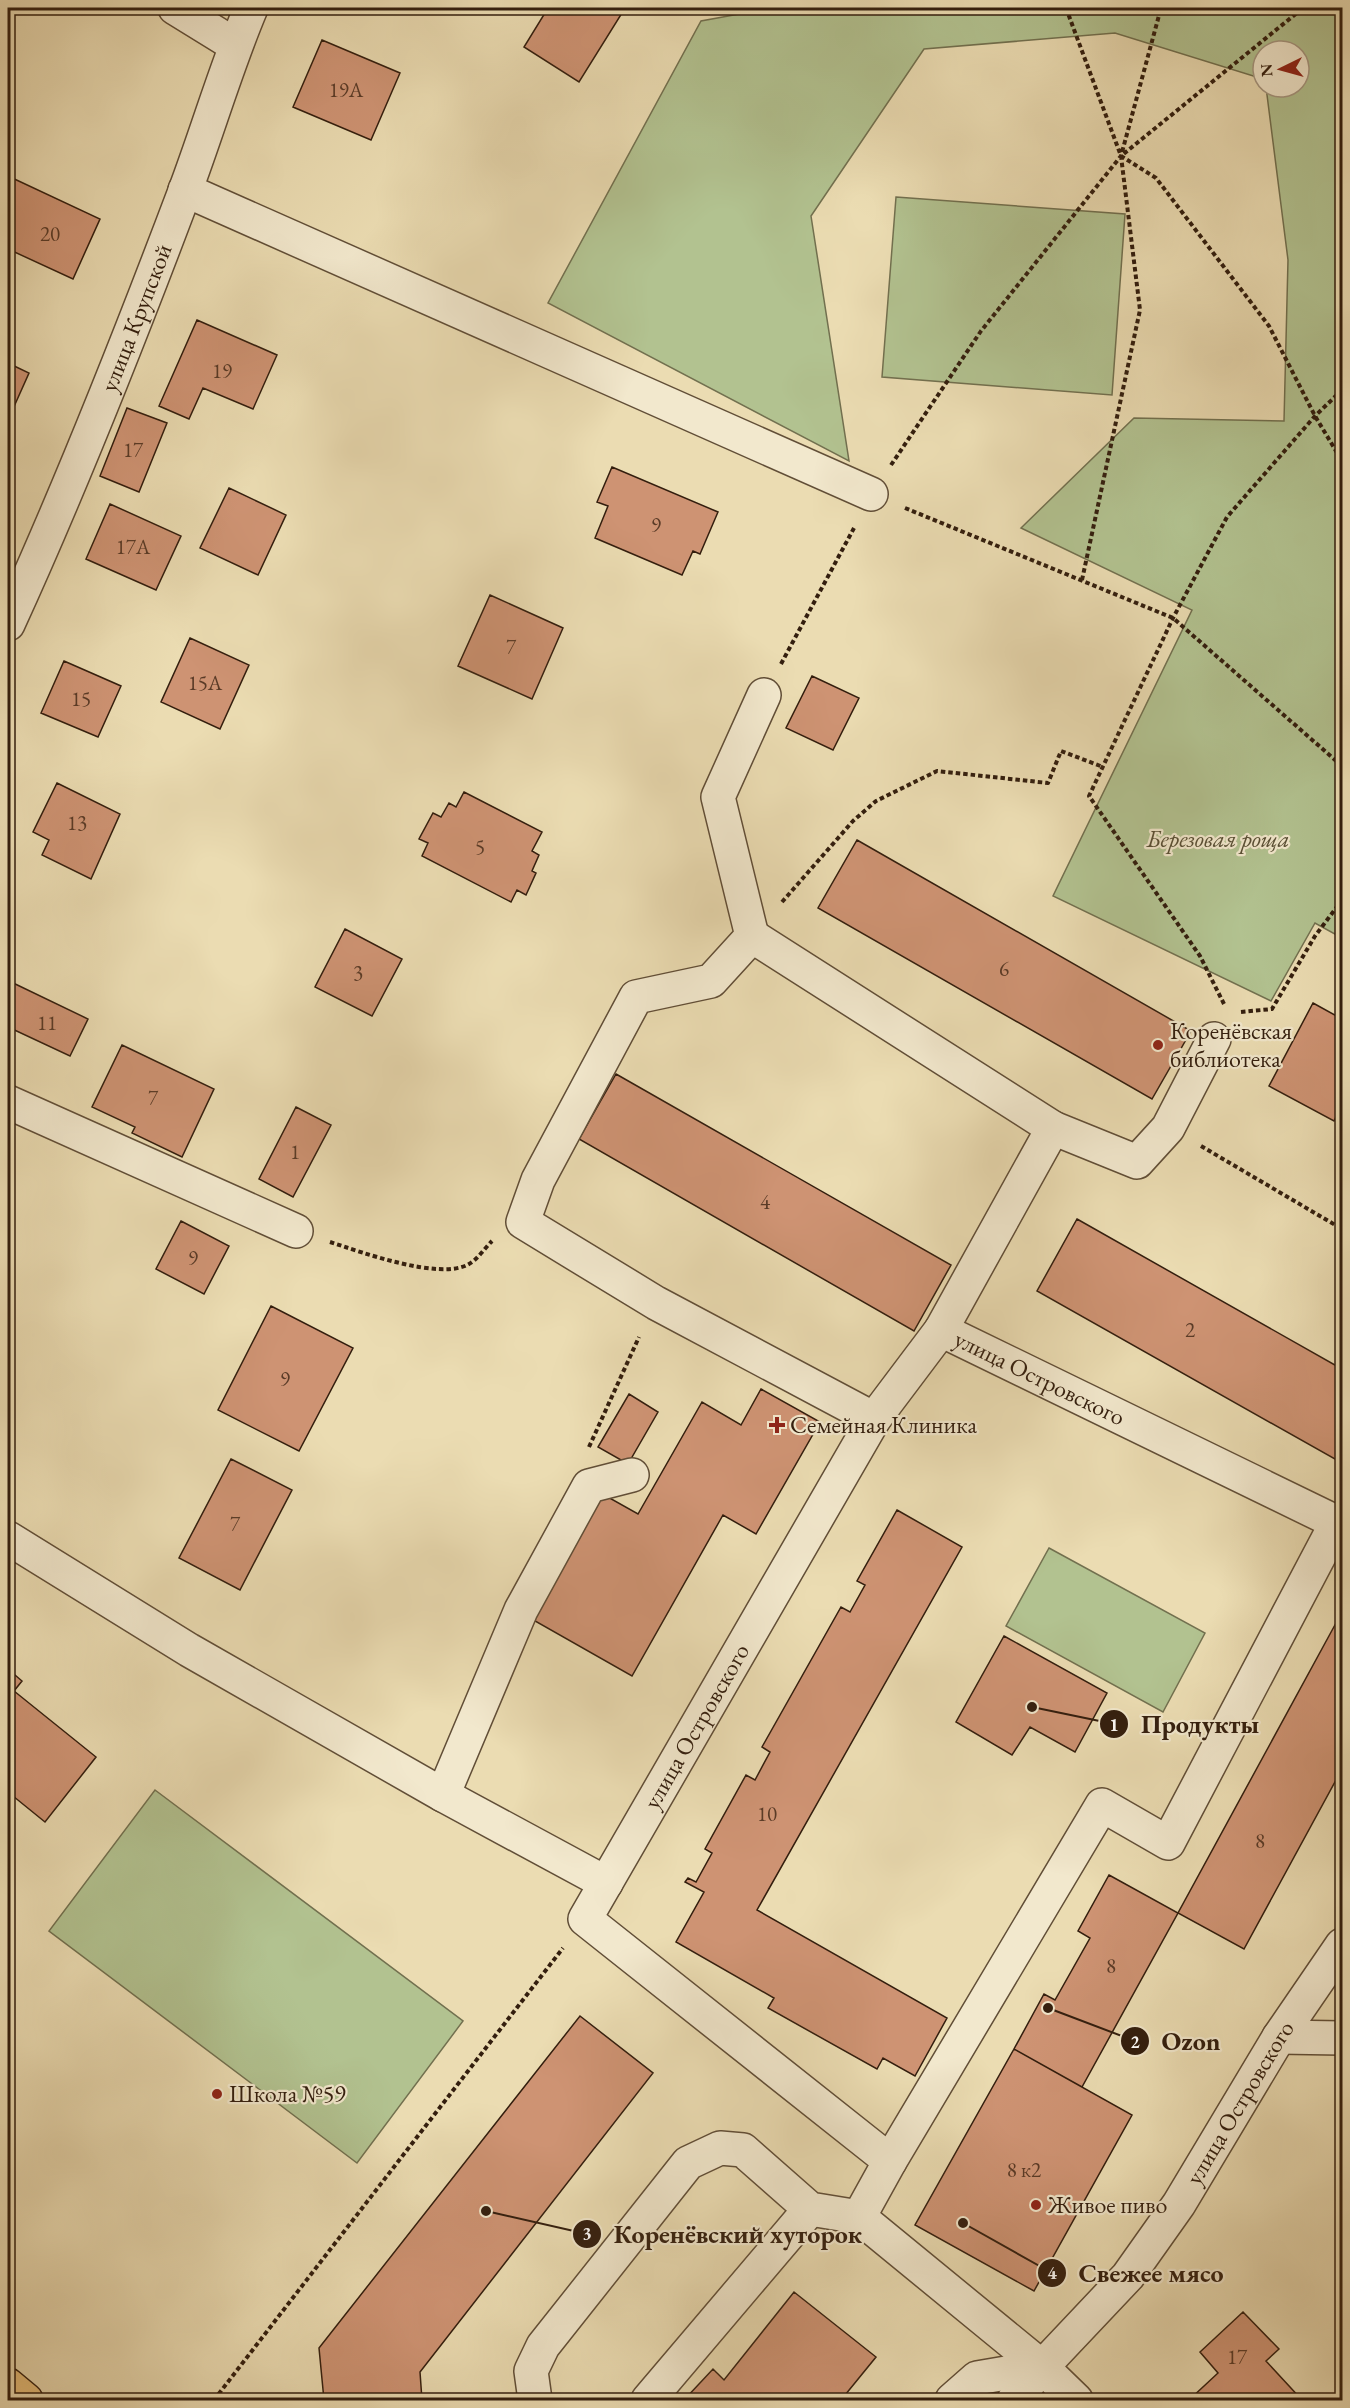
<svg xmlns="http://www.w3.org/2000/svg" width="1350" height="2408" font-family="'EB Garamond',serif">
	<style>
		.green { fill: #b2c290; stroke: #72704f; stroke-width: 1.5 }
		.building { fill: #ce9373; stroke: #331e0e; stroke-width: 1.5 }
		.lines { fill: none; stroke-linecap: round; stroke-linejoin: round }
		.minor-casing { stroke: #614e37; stroke-width: 36 }
		.major-casing { stroke: #331e0e; stroke-width: 36 }
		.path { stroke: #331e0e; stroke-width: 4; stroke-dasharray: 4.5 3; stroke-linecap: butt }
		.minor { stroke: #f2e8cd; stroke-width: 33 }
		.major { stroke: #e6be79; stroke-width: 33 }
		.poi-dot { fill: #8f2418; stroke: #f2e8cd; stroke-width: 2 }
		.labels { text-anchor: middle; stroke-width: 4.5; stroke-linejoin: round; paint-order: stroke }
		.number-label { font-size: 21px; fill: #5a3b27 }
		.street-label { font-size: 24px; fill: #331e0e; stroke: #f2e8cd }
		.park-label { font-size: 24px; font-style: italic; fill: #594f35; stroke: #f2e8cd }
		.poi-label { font-size: 24px; fill: #331e0e; stroke: #f2e8cd; text-anchor: start }
		.leader { fill: none; stroke: #331e0e; stroke-width: 2 }
		.callout-dot { fill: #331e0e; stroke: #f2e8cd; stroke-width: 2 }
		.mark-label { font-size: 18px; text-anchor: middle; font-weight: bold; fill: #fff }
		.callout-label { font-size: 26px; text-anchor: middle; font-weight: bold; fill: #331e0e; stroke: #f2e8cd; stroke-width: 4.5; stroke-linejoin: round; paint-order: stroke }
	</style>
	<rect width="100%" height="100%" fill="#ebdcb2"/>
	<filter id="stains"><feTurbulence type="fractalNoise" baseFrequency=".00333" numOctaves="4"/><feColorMatrix values="0 0 0 0 .2 0 0 0 0 .09 0 0 0 0 .02 0 0 0 .5 -.17"/></filter>
	<radialGradient id="worn" r=".72"><stop offset=".6" stop-color="#630" stop-opacity="0"/><stop offset="1" stop-color="#630" stop-opacity=".3"/></radialGradient>
	<!-- green -->
	<path class="green" d="M772,8H1342V938L1315,923L1271,1001L1053,896L1192,610L1021,528L1134,418L1284,421L1288,260L1266,87H1299V51H1263V79L1115,33L924,49L811,216L849,461L548,303L701,21Z
		M896,197L1125,214L1112,395L882,377Z
		M1049,1548L1205,1633L1163,1712L1006,1626Z
		M155,1790L463,2021L357,2163L49,1931Z"/>
	<!-- building -->
	<path class="building" d="M548,8H614L622,13L579,82L524,47Z
		M322,40L400,73L371,140L293,107Z
		M8,176L100,219L73,279L8,249Z
		M197,320L277,355L253,409L203,388L189,419L159,406Z
		M8,363L29,373L8,420Z
		M127,408L167,423L139,492L100,476Z
		M612,467L718,512L700,554L693,551L682,575L595,538L608,506L597,502Z
		M229,488L286,515L258,575L200,548Z
		M110,504L181,536L156,590L86,559Z
		M490,595L563,628L532,699L458,666Z
		M190,638L249,665L220,729L161,702Z
		M64,661L121,686L98,737L41,713Z
		M812,676L859,698L833,750L786,728Z
		M57,783L120,814L91,879L42,855L49,840L33,832Z
		M464,792L542,832L532,851L539,855L532,871L536,873L526,895L517,890L511,902L422,856L428,843L419,839L433,813L441,817L449,803L456,807Z
		M857,840L1191,1031L1152,1099L818,908Z
		M345,929L402,959L372,1016L315,987Z
		M9,981L88,1019L70,1056L8,1027Z
		M1313,1003L1342,1019V1104L1334,1121L1269,1086Z
		M122,1045L214,1089L182,1157L132,1133L135,1127L92,1107Z
		M616,1074L951,1265L914,1331L579,1139Z
		M296,1107L331,1125L293,1197L259,1179Z
		M1077,1219L1342,1369V1463L1037,1291Z
		M181,1221L229,1246L204,1294L156,1269Z
		M271,1306L353,1348L299,1451L218,1410Z
		M761,1389L820,1422L756,1534L723,1515L632,1676L528,1617L599,1492L638,1514L702,1402L741,1425Z
		M629,1394L658,1412L628,1464L598,1447Z
		M231,1459L292,1490L240,1590L179,1558Z
		M897,1510L962,1547L757,1910L947,2018L915,2076L883,2058L877,2069L768,2008L774,1998L676,1942L704,1892L685,1882L688,1878L696,1882L712,1853L705,1849L746,1775L755,1780L770,1752L762,1747L841,1607L850,1612L865,1585L857,1581Z
		M1342,1612V1769L1244,1949L1178,1913Z
		M1004,1636L1107,1693L1075,1752L1030,1727L1012,1755L956,1722Z
		M8,1669L22,1681L14,1691L96,1757L45,1822L8,1792Z
		M1109,1875L1178,1913L1082,2087L1014,2049L1044,1994L1055,2000L1090,1938L1078,1931Z
		M580,2016L653,2073L420,2372L422,2400H324L319,2348Z
		M1014,2049L1132,2115L1034,2291L915,2225Z
		M794,2292L876,2357L841,2400H684L713,2369L724,2380Z
		M1243,2312L1279,2349L1266,2361L1302,2400H1189L1218,2373L1200,2352Z"/>
	<g class="lines">
		<defs>
			<g id="minor">
				<path d="M175,8L235,45"/>
				<path d="M185,190L871,494"/>
				<path id="s1" d="M8,624C73,482 130,337 185,191C208,130 226,67 251,8"/>
				<path d="M764,695L718,797L752,936L711,981L636,997L538,1180L523,1222L656,1303L874,1419"/>
				<path d="M752,936L1053,1128"/>
				<path d="M8,1102L296,1231"/>
				<path d="M941,1330L1053,1128L1137,1162L1168,1128L1214,1039"/>
				<path d="M8,1538L189,1650L443,1795"/>
				<path d="M606,1883L443,1795L521,1610L589,1486L632,1475"/>
				<path d="M1279,2037L1342,2038"/>
				<path d="M890,2161L1102,1805L1168,1843L1337,1522"/>
				<path d="M535,2400L531,2371L543,2346L688,2163L720,2148L743,2150L810,2209L859,2217"/>
				<path d="M648,2400L810,2209"/>
				<path d="M952,2400L977,2378L1042,2367"/>
				<path id="s2" d="M1014,2400L1042,2367L1128,2276L1179,2204L1279,2037L1342,1945"/>
				<path id="s3" d="M1076,2400L1042,2367L859,2217L890,2161L585,1919L874,1419L941,1330L1342,1525"/>
			</g>
			<path id="major" d="M8,2385L26,2400"/>
		</defs>
		<!-- minor casing -->
		<use href="#minor" class="minor-casing"/>
		<!-- major casing -->
		<use href="#major" class="major-casing"/>
		<!-- path -->
		<path class="path" d="M1066,8L1121,156L1156,178L1269,326L1315,416L1342,461
			M891,465L981,331L1121,156L1161,8
			M905,508L1173,618L1342,766
			M1082,580L1140,310L1121,156L1303,8
			M781,664L854,528
			M782,902L853,821L876,801L937,771L1048,783L1061,751L1103,767
			M1224,1004L1200,956L1089,796L1173,618L1227,517L1315,416L1342,390
			M1241,1012L1272,1009L1315,936L1342,900
			M1201,1146L1342,1229
			M330,1242C361,1252 440,1281 469,1264C477,1260 485,1248 492,1241
			M589,1447L639,1337
			M214,2400L563,1948"/>
		<!-- minor -->
		<use href="#minor" class="minor"/>
		<!-- major -->
		<use href="#major" class="major"/>
	</g>
	<!-- markers -->
	<g class="poi-dot">
		<circle cx="1158" cy="1045" r="6"/>
		<path d="M774 1416h6v6h6v6h-6v6h-6v-6h-6v-6h6z"/>
		<circle cx="217" cy="2094" r="6"/>
		<circle cx="1036" cy="2205" r="6"/>
	</g>
	<g class="labels">
		<!-- number labels -->
		<g class="number-label">
			<text x="346" y="97">19А</text>
			<text x="50" y="241">20</text>
			<text x="222" y="378">19</text>
			<text x="133" y="457">17</text>
			<text x="656" y="532">9</text>
			<text x="133" y="554">17А</text>
			<text x="511" y="654">7</text>
			<text x="205" y="690">15А</text>
			<text x="81" y="706">15</text>
			<text x="77" y="830">13</text>
			<text x="480" y="854">5</text>
			<text x="1004" y="976">6</text>
			<text x="358" y="980">3</text>
			<text x="47" y="1030">11</text>
			<text x="153" y="1105">7</text>
			<text x="295" y="1159">1</text>
			<text x="765" y="1209">4</text>
			<text x="193" y="1265">9</text>
			<text x="1190" y="1337">2</text>
			<text x="285" y="1386">9</text>
			<text x="235" y="1531">7</text>
			<text x="767" y="1821">10</text>
			<text x="1260" y="1848">8</text>
			<text x="1111" y="1973">8</text>
			<text x="1024" y="2177">8 к2</text>
			<text x="1237" y="2364">17</text>
		</g>
		<!-- street labels -->
		<g class="street-label">
			<text dy="8" stroke="none"><textPath href="#s1" startOffset="332">улица Крупской</textPath></text>
			<text dy="8" stroke="none"><textPath href="#s3" startOffset="1536">улица Островского</textPath></text>
			<text dy="8" stroke="none"><textPath href="#s3" startOffset="960">улица Островского</textPath></text>
			<text dy="8" stroke="none"><textPath href="#s2" startOffset="375">улица Островского</textPath></text>
		</g>
		<!-- park labels -->
		<g class="park-label">
			<text x="1218" y="847">Березовая роща</text>
		</g>
		<!-- poi labels -->
		<g class="poi-label">
			<text x="1170" y="1039">Коренёвская<tspan x="1170" dy="28">библиотека</tspan></text>
			<text x="790" y="1433">Семейная Клиника</text>
			<text x="229" y="2102">Школа №59</text>
			<text x="1048" y="2213">Живое пиво</text>
		</g>
	</g>
	<!-- callouts -->
	<path class="leader" d="M1032 1707L1114 1724M1048 2008L1135 2041M486 2211L587 2234M963 2223L1052 2273"/>
	<g class="callout-dot">
		<circle cx="1032" cy="1707" r="6"/>
		<circle cx="1048" cy="2008" r="6"/>
		<circle cx="486" cy="2211" r="6"/>
		<circle cx="963" cy="2223" r="6"/>
		<circle cx="1114" cy="1724" r="15"/>
		<circle cx="1135" cy="2041" r="15"/>
		<circle cx="587" cy="2234" r="15"/>
		<circle cx="1052" cy="2273" r="15"/>
	</g>
	<g class="mark-label">
		<text x="1114" y="1731">1</text>
		<text x="1135" y="2048">2</text>
		<text x="587" y="2240">3</text>
		<text x="1052" y="2279">4</text>
	</g>
	<g class="callout-label">
		<text x="1200" y="1733">Продукты</text>
		<text x="1191" y="2050">Ozon</text>
		<text x="738" y="2243">Коренёвский хуторок</text>
		<text x="1151" y="2282">Свежее мясо</text>
	</g>
	<!-- margin -->
	<rect width="1350" height="2408" fill="none" stroke="#ebdcb2" stroke-width="30"/>
	<rect x="9" y="9" width="1332" height="2390" fill="none" stroke="#331e0e" stroke-width="3"/>
	<rect x="15" y="15" width="1320" height="2378" fill="none" stroke="#331e0e" stroke-width="1.5"/>
	<!-- north arrow -->
	<g transform="translate(1281 69) rotate(265)"><circle r="28" fill="#f2e8cd" stroke="#a69781" stroke-width="1.5"/>
	<path d="M0-4.5L10 22L0 15L-10 22Z" fill="#8f2418"/>
	<text y="-9" font-size="16" font-weight="bold" text-anchor="middle" fill="#331e0e">N</text>
	</g>
	<rect width="100%" height="100%" filter="url(#stains)"/>
	<rect width="100%" height="100%" fill="url(#worn)"/>
</svg>
